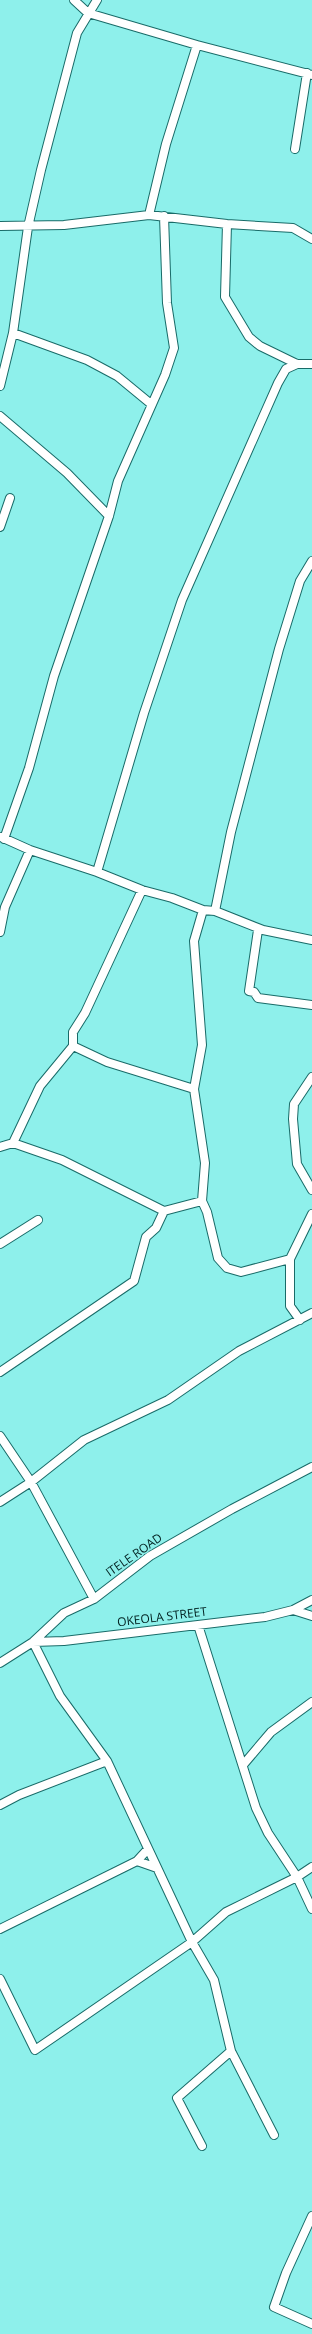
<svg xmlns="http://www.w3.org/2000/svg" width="312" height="2334" font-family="'Open Sans',sans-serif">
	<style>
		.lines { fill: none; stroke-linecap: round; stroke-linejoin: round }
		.street-casing { stroke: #196b68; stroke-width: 10 }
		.street { stroke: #fff; stroke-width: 8 }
		.labels { text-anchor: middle; stroke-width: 3; stroke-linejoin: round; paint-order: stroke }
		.street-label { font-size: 12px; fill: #012120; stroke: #8ef0eb }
	</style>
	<rect width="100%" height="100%" fill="#8ef0eb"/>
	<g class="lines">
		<defs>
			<path id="street" d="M74,0L88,13L197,45L312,75
				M295,149L307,73
				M149,215L166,144L197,45
				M227,224L225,297L249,337L260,346L297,364H312
				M0,226L64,225L149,215L227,224L293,228L312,239
				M13,333L87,360L117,376L151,404
				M0,386L13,333L28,227L41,170L77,33L97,0
				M0,416L67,473L109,516
				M0,527L10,498
				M1,837L30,850L97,872L142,890L172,898L203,910L215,911L263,930L312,940
				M4,839L29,768L54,676L109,516L118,481L165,375L174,348L167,303L164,216
				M97,872L144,713L182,600L278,383L286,369L297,364
				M203,910L194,941L202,1045L194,1089L205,1163L202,1201L207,1212L218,1258L227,1268L241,1272L290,1259
				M215,911L231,832L279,649L300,581L312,561
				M263,930H258L249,991L254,992L258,998L312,1005
				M0,932L5,907L30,850
				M73,1046L107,1062L194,1089
				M312,1077L294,1104L293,1119L297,1164L312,1190
				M13,1143L62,1160L164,1211L202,1201
				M0,1147L13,1143L40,1086L73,1046V1032L85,1013L142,890
				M0,1244L38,1220
				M300,1320L290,1306V1259L312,1214
				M0,1372L134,1281L146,1237L156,1228L164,1211
				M0,1436L31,1482L94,1599
				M0,1502L31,1482L84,1440L168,1400L239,1351L312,1313
				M293,1610L312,1616
				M0,1663L33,1642L64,1613L94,1599L150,1556L232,1509L312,1467
				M243,1765L271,1732L312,1702
				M0,1805L19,1795L107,1761
				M137,1861L157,1868
				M312,1867L297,1877L312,1909
				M0,1929L137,1861L148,1849
				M0,1979L35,2050L192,1942L226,1912L297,1877L268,1833L256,1808L198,1625
				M274,2135L231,2051L214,1980L192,1942L107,1761L60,1696L33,1642L64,1641L265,1617L293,1610L312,1600
				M202,2146L177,2098L231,2051
				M312,2216L286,2273L274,2307L312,2324"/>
		</defs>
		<!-- street casing -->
		<use href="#street" class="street-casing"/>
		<!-- street -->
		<use href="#street" class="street"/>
	</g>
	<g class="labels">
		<!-- street labels -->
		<g class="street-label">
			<text transform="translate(134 1555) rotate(-35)" y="4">ITELE ROAD</text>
			<text transform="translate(162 1617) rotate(-7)" y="4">OKEOLA STREET</text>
		</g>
	</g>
</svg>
